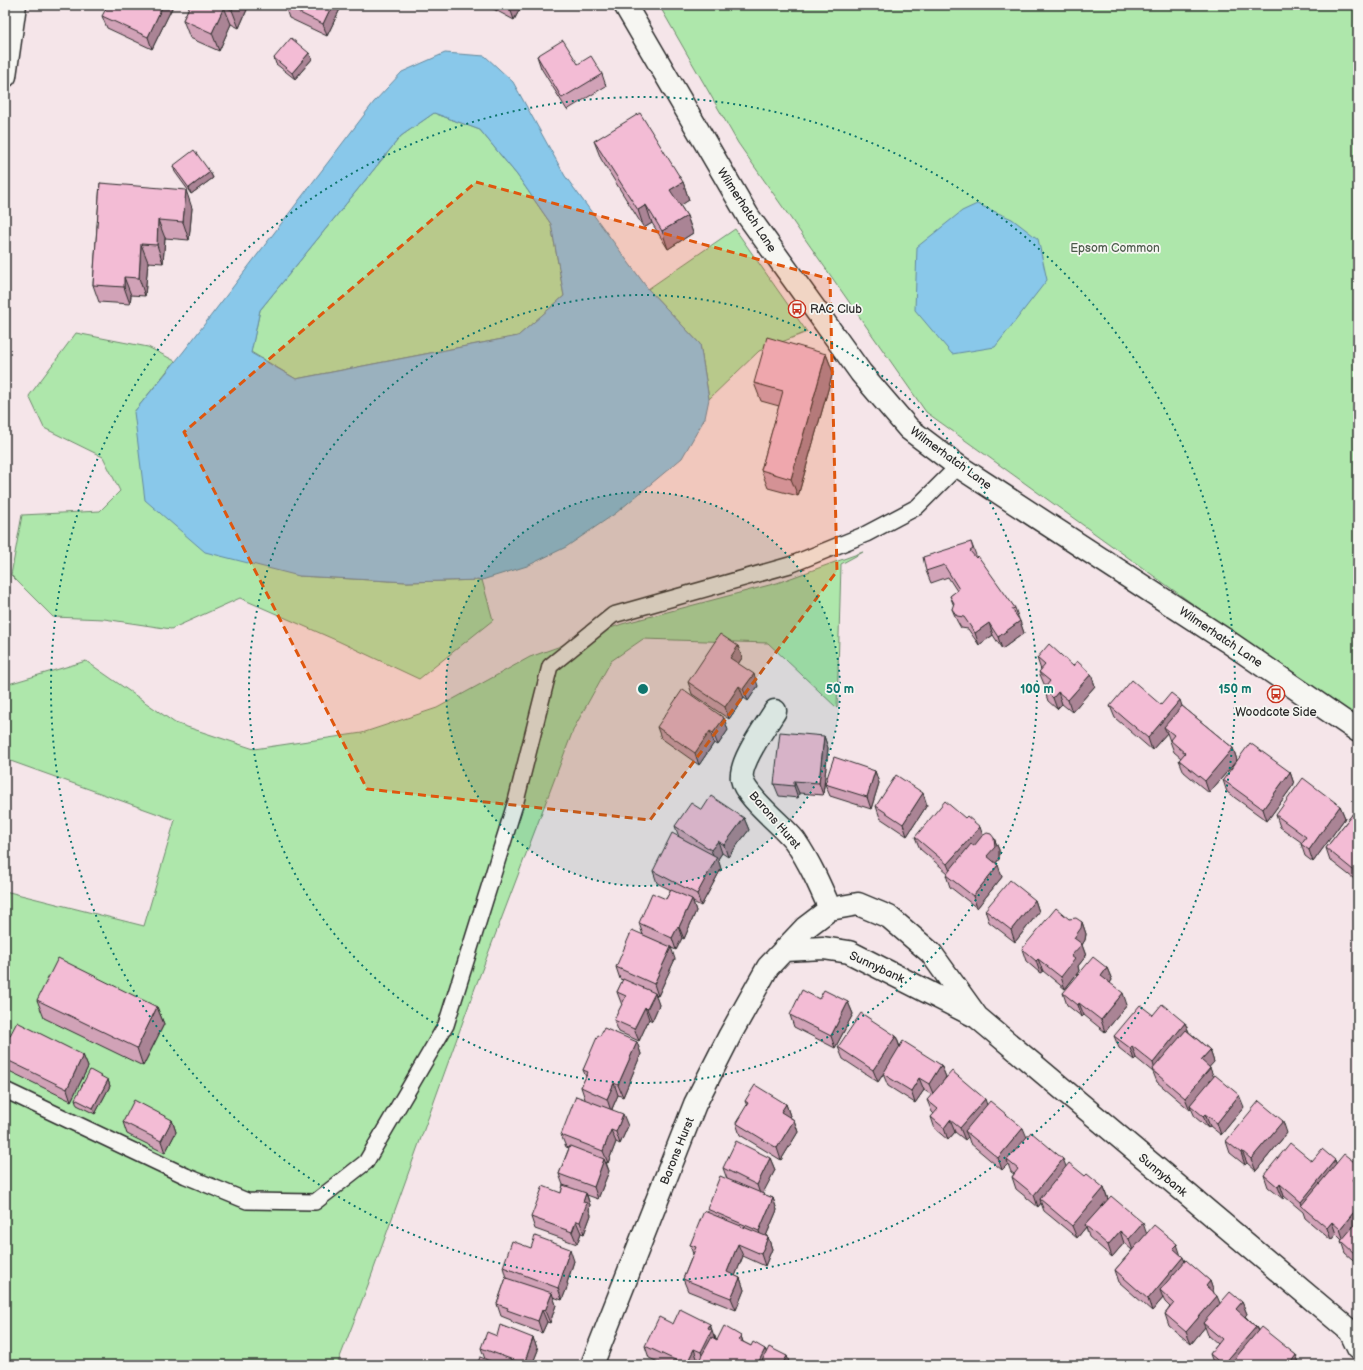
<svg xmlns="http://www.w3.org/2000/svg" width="1363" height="1370" font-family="'Balsamiq Sans',sans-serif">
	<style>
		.green { fill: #aee7ab; stroke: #6c896b }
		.water { fill: #89c8ea; stroke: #63899e; fill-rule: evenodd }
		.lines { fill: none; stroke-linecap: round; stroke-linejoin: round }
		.lane-casing { stroke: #2b2b2b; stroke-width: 18 }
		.street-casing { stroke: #2b2b2b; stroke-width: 25 }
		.lane { stroke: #f6f6f2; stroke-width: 15 }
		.street { stroke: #f6f6f2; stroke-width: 22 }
		.wall { fill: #d1a2b7; stroke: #2b2b2b }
		.shaded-wall { fill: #aa8495; stroke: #2b2b2b }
		.building { fill: #f3bcd5; stroke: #2b2b2b }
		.marked { fill: #df570e; fill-opacity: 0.2; stroke: #df570e; stroke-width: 3; stroke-dasharray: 8 5; stroke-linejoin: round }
		.ring { fill: none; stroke: #0f766e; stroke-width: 2; stroke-dasharray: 2 4 }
		.labels { text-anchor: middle; stroke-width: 3.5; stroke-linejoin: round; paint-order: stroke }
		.street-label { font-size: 12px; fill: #2b2b2b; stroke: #f6f6f2 }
		.park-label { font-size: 12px; fill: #4c5a4b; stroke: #f6f6f2 }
		.poi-label { font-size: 12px; fill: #2b2b2b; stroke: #f6f6f2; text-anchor: start }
		.centre { fill: #0f766e; stroke: #f6f6f2; stroke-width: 2 }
		.ring-label { font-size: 12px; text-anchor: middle; font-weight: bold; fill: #0f766e; stroke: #f6f6f2; stroke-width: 3.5; stroke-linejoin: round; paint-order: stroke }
	</style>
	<rect width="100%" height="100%" fill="#f5e5e9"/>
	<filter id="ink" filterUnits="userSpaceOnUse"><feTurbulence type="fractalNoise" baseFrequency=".025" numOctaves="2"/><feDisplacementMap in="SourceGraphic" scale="8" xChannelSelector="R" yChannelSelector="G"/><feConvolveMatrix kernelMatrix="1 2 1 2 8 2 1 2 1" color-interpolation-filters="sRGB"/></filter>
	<g filter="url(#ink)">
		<!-- green -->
		<path class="green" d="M659,5H1358V723L926,412L738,143Z
			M434,113L480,130L517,175L551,224L564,296L518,336L296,379L251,352L260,310L401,136Z
			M735,229L807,332L759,351L709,399L700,344L648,289Z
			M76,333L148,347L175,361L134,412L299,576L407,582L482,580L493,620L419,679L338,641L240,598L171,629L104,619L53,617L11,575L22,515L100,511L120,491L103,457L44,428L29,396Z
			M863,552L841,564L837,708L768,643L643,639L611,661L574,728L475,988L368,1285L337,1365H5V891L144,926L175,820L5,759V685L86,661L175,723L254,749L362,733L437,708L530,657L622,624L777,583Z"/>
		<!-- water -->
		<path class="water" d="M445,53L485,56L513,82L565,176L648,289L700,344L709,399L705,418L682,458L616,513L566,547L527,566L482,580L407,582L299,576L205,552L145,500L134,412L184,351L374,102L402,72ZM434,113L480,130L517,175L551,224L564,296L518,336L296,379L251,353L260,310L401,136Z
			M977,204L1012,219L1038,239L1047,280L995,347L952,354L915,310L917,247L962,211Z"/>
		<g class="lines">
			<defs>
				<path id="lane" d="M5,1090L186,1176L247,1201L315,1202L366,1162L446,1025L516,801L550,666L613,615L790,565L866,534L917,507L958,466"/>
				<path id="street" d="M625,5L748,216L861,373L909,429L958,466L1227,641L1358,731
					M5,76L15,5
					M775,711C766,726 739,762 742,779C745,797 784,826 795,841C810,863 820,886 830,909
					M786,950L823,948L849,952L977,1017L1350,1331L1358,1348
					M592,1365L695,1104L730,1035L768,967L805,928L830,909L858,904L889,917L931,953L977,1017"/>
			</defs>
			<!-- lane casing -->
			<use href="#lane" class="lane-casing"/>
			<!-- street casing -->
			<use href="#street" class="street-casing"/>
			<!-- lane -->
			<use href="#lane" class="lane"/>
			<!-- street -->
			<use href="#street" class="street"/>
		</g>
		<!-- wall -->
		<path class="wall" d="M190,5H249L239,28L231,24L219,51L190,38L183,20Z
			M285,5H341V7L327,36L289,18L285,6Z
			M488,5H522L514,20L488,6Z
			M172,8L152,49L107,28L102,16Z
			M309,53L312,59L295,79L276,64L274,58Z
			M537,56L578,64L602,74L606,86L567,110L541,68Z
			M594,141L683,182L689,200L680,205L687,216L693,233L668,249L652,223L644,228L601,159Z
			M173,166L210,172L213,178L191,194L175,172Z
			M100,183L192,208L189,240L165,238L163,263L148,262L145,296L131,295L130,304L99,302L93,285Z
			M826,354L833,372L798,496L768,488L761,470L779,406L761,401L754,383Z
			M971,542L977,558L1015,608L1024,633L1002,649L993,635L979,645L968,629L961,628L957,621L952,609L954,606L950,596L957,591L948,577L931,583L926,571Z
			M738,646L742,658L738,664L758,686L748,701L744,698L729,719L692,694L688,682Z
			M1037,658L1073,666L1091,674L1095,686L1072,712L1062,704L1057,709L1048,701L1044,689L1046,686L1044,684L1039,672L1041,670Z
			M1161,705L1182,706L1233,748L1237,760L1209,793L1184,772L1179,760L1181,758L1174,752L1167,733L1152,750L1115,718L1110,706Z
			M657,727L728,730L718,745L714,743L699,765L661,738Z
			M824,736L828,748L823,795L799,793L798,798L779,796L774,784Z
			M875,771L879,783L871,809L830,796L825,784Z
			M1290,772L1294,784L1267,821L1227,792L1223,780Z
			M927,805L907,836L880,818L876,806Z
			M1340,806L1345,818L1313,862L1305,856L1301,844V842L1280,827L1276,815Z
			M1358,807V882L1330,860L1326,848Z
			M702,810L744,818L749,830L728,857L722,853L718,859L721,869L701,906L693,902L696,911L684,939L682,938L676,950L643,935L639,923L666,899L671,890L657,883L653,871L679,837L675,826Z
			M983,835L994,838L999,850V859L996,863L1002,877L977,908L950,887L946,875L948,873L920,849L915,837Z
			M1035,900L1039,912L1015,942L989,922L985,910Z
			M1069,919L1082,922L1086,934L1085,940L1082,945L1086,956L1078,966L1079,971L1065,989L1043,971L1040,973L1026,961L1022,949Z
			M675,959L658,996L655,995L659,1005L652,1021L649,1019L639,1041L619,1032L614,1020L622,1005L617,992L623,980L620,979L616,967Z
			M1107,968L1112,980L1110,983L1127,1005L1105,1032L1084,1015L1082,1017L1067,1005L1063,993Z
			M819,999L848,1002L853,1014L835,1048L794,1027L790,1015Z
			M37,1000L157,1007L164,1024L143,1066L44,1018Z
			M1153,1015L1185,1023L1189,1032L1210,1050L1214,1062L1209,1067L1213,1076L1244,1107L1221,1135L1210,1126L1208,1128L1195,1117L1191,1108L1190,1110L1157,1082L1153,1072L1136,1058L1134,1060L1119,1048L1114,1036Z
			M600,1036L637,1042L641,1054L623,1097L618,1095L612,1109L628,1126L620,1144L616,1142L608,1163L606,1162L609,1171L598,1199L587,1195L590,1205L589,1210L591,1215L584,1234L581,1233L577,1244L535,1229L531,1217L561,1193L563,1185L559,1174L569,1148L566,1147L561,1135L585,1099L581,1087L586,1077L583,1070Z
			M896,1036L900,1047L941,1065L946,1077L941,1085L987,1105L1026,1137L1066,1167L1085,1176L1104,1188L1108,1199L1146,1233L1180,1254L1185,1261L1210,1281L1214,1294L1220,1304L1242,1302L1247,1314L1245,1316L1256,1327L1258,1330L1296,1355L1300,1365H1214L1210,1354L1218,1344L1208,1335L1205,1327L1191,1344L1169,1326L1165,1314L1170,1307L1165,1302L1163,1298L1152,1311L1119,1282L1115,1270L1132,1250L1124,1243L1112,1257L1089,1237L1086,1227L1077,1238L1044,1211L1041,1203L1038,1207L1016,1189L1012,1177L1014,1174L1011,1172L1008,1164L1002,1170L970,1143L968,1137L965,1140L955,1132L948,1140L935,1129L931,1117L934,1114L932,1112L927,1100L932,1095L924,1090L915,1103L888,1086L883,1074L888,1067L878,1082L843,1059L838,1047Z
			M5,1045L83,1055L88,1067L71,1101L5,1069Z
			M108,1080L110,1086L95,1114L77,1105L75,1099Z
			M745,1101L786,1104L790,1116V1117L794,1120L798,1132L781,1160L740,1135L736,1123L747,1106Z
			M172,1120L176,1132L165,1153L127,1134L123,1122Z
			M1287,1133L1256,1171L1247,1163L1245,1165L1230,1153L1226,1141Z
			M770,1158L775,1170L762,1194L773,1198L777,1210L766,1236L768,1237L772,1249L765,1266L743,1256L735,1276L740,1278L744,1290L736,1310L688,1291L683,1279L693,1254L690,1245L708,1212L707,1209L727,1179L723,1168Z
			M1335,1160L1336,1163L1358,1165V1264L1345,1253L1341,1241L1342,1240L1336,1234L1331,1240L1305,1218L1303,1212L1284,1196L1283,1199L1268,1187L1264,1175L1312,1161Z
			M531,1248L574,1261L567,1283L568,1285L562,1300L553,1297L556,1305L550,1323L547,1322L542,1333L512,1322L511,1320L501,1316L497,1304L506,1278L503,1267Z
			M673,1324L715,1336L716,1340H717L741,1336L743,1342L751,1346L765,1349L767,1352L787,1356L790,1365H698L697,1364L699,1361H698L696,1365H665L649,1358L645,1346Z
			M497,1336L533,1338L538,1350L532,1365H477L485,1359L481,1348Z"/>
		<!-- shaded-wall -->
		<path class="shaded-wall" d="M163,5H170L172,8L152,49L148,37Z
			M235,5H249L239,28L232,10Z
			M332,5H341V7L327,36L323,24Z
			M511,5H522L514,20L510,8Z
			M224,7L231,24L219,51L212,33Z
			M309,53L312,59L295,79L292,73Z
			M210,172L213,178L191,194L189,188Z
			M683,182L689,200L677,208L670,190Z
			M186,190L192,208L189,240L183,222Z
			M646,205L652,223L644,228L638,210Z
			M687,216L693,233L668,249L662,231Z
			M158,220L165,238L163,263L157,245Z
			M141,244L148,262L145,296L139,278Z
			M124,277L131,295L130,304L124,287Z
			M826,354L833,372L798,496L791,479Z
			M1020,621L1024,633L1002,649L998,637Z
			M989,623L993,635L979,645L975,633Z
			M738,646L742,658L734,670L730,658Z
			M754,674L758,686L748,701L743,689Z
			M1091,674L1095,686L1072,712L1068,700Z
			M739,686L744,698L729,719L725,707Z
			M1058,692L1062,704L1057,709L1053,698Z
			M1180,700L1184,712L1164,727L1167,733L1152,750L1148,738Z
			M724,718L728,730L718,745L713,733Z
			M710,731L714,743L699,765L695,753Z
			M824,736L828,748L823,795L819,783Z
			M1233,748L1237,760L1209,793L1205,781Z
			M875,771L879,783L871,809L867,797Z
			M1290,772L1294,784L1267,821L1263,809Z
			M794,781L799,793L798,798L794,786Z
			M923,793L927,805L907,836L903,824Z
			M1340,806L1345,818L1313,862L1309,850Z
			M744,818L749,830L728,857L724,845Z
			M980,827L984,839L952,876L947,864Z
			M994,838L999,850V859L992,868L987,856Z
			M718,841L722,853L718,859L721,869L701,906L697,894L715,860L711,850Z
			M998,865L1002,877L977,908L973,896Z
			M692,899L696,911L684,939L679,927Z
			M1035,900L1039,912L1015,942L1011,930Z
			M1082,922L1086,934L1085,940L1082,945L1086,956L1078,966L1079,971L1065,989L1061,977L1071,956L1074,938Z
			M678,926L682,938L676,950L672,938Z
			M671,947L675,959L658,996L654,984Z
			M1038,959L1043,971L1040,973L1036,961Z
			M1107,968L1112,980L1106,988L1101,976Z
			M655,993L659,1005L652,1021L647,1009Z
			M1123,993L1127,1005L1105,1032L1101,1020Z
			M848,1002L853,1014L835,1048L831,1036Z
			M1079,1003L1084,1015L1082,1017L1078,1005Z
			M157,1007L164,1024L143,1066L137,1048Z
			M645,1007L649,1019L639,1041L634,1029Z
			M1185,1023L1190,1035L1156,1074L1153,1063Z
			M896,1036L900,1048L878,1082L873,1070Z
			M637,1042L641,1054L623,1097L618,1085Z
			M1132,1046L1136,1058L1134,1060L1130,1048Z
			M1210,1050L1214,1062L1205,1072L1201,1060Z
			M83,1055L88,1067L71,1101L67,1089Z
			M941,1065L946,1077L934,1096L929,1084Z
			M1210,1068L1215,1080L1190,1105L1191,1108L1190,1110L1185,1098Z
			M919,1078L924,1090L915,1103L911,1091Z
			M108,1080L110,1086L95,1114L93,1108Z
			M614,1083L618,1095L611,1111L607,1099Z
			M1239,1095L1244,1107L1221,1135L1217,1123Z
			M985,1099L989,1111L965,1131L968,1137L965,1140L960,1128Z
			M786,1104L790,1116L785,1124L781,1112Z
			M623,1114L628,1126L620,1144L616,1132Z
			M1205,1114L1210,1126L1208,1128L1203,1116Z
			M172,1120L176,1132L165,1153L161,1141Z
			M794,1120L798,1132L781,1160L777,1148Z
			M950,1120L955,1132L948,1140L944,1128Z
			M1283,1121L1287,1133L1256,1171L1251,1159Z
			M1023,1128L1028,1140L1007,1160L1008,1164L1002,1170L998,1158Z
			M611,1130L616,1142L608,1163L603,1151Z
			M1242,1151L1247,1163L1245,1165L1241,1153Z
			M770,1158L775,1170L761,1197L757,1185Z
			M604,1159L609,1171L598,1199L594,1187Z
			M1063,1159L1068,1171L1040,1199L1041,1203L1038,1207L1034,1195Z
			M1335,1160L1339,1172L1303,1208L1301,1202Z
			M1358,1172V1190L1352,1180Z
			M1280,1184L1284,1196L1283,1199L1278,1187Z
			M1104,1188L1108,1200L1085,1225L1086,1227L1077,1238L1072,1226Z
			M586,1193L590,1205L589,1210L591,1215L584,1234L580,1222L583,1202Z
			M773,1198L777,1210L763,1243L759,1231Z
			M1358,1207V1224L1344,1241L1340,1229Z
			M576,1221L581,1233L577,1244L572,1232Z
			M1332,1222L1336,1234L1331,1240L1327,1228Z
			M1143,1223L1147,1235L1133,1251L1129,1239Z
			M1120,1231L1124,1243L1112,1257L1108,1245Z
			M768,1237L772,1249L765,1266L761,1254Z
			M738,1244L743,1256L732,1284L727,1272Z
			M1177,1244L1181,1256L1173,1248Z
			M570,1249L574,1261L567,1283L568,1285L562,1300L558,1288L562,1273Z
			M1356,1250L1358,1255V1263L1354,1253Z
			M1183,1257L1188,1269L1160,1290L1163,1298L1152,1311L1148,1299Z
			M740,1278L744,1290L736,1310L731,1298Z
			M1210,1281L1214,1293L1210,1298L1206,1286Z
			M552,1293L556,1305L550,1323L545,1311Z
			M1217,1296L1222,1308L1203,1323L1205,1327L1191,1344L1186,1332Z
			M1242,1302L1247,1314L1241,1321L1236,1309Z
			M542,1310L547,1322L542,1333L538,1321Z
			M710,1324L716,1342L705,1364L701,1352L708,1328Z
			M1256,1327L1261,1339L1232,1362L1234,1365H1223Z
			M741,1336L745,1348L739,1340Z
			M533,1338L538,1350L532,1365H524V1364Z
			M694,1349L698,1361L696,1365H686Z
			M765,1349L770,1361L768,1365H757Z
			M1296,1355L1300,1365H1289Z
			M787,1356L790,1365H784L783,1363Z"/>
		<!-- building -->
		<path class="building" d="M108,5H163L148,37L102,16Z
			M190,5H235L232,10L224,7L212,33L183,20Z
			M285,5H332L323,24L285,6Z
			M505,5H511L510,8Z
			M291,38L309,53L292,73L274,58Z
			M563,40L578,64L591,56L602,74L562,98L537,56Z
			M640,113L683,182L670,190L687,216L662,231L646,205L638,210L594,141Z
			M194,150L210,172L189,188L173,166Z
			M100,183L186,190L183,222L158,220L157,245L141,244L139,278L124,277V287L93,285Z
			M767,337L826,354L791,479L761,470L783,391L754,383Z
			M971,542L973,549L970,551L976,558L978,556L1015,608L1012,609L1020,621L998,637L989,623L975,633L964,617L957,616L952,609L954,603L950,596L959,589L944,565L926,571L923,557Z
			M720,634L738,646L730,658L754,674L743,689L739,686L725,707L688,682Z
			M1049,644L1073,666L1077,661L1091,674L1068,700L1058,692L1053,698L1044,689L1050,681L1039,672L1045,665L1037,658Z
			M1132,680L1161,705L1171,693L1180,700L1148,738L1110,706Z
			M683,689L724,718L713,733L710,731L695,753L657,727Z
			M1182,706L1233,748L1205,781L1179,760L1185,753L1170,740L1174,735L1164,727Z
			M780,732L824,736L819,783L794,781V786L774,784Z
			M1250,743L1290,772L1263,809L1223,780Z
			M834,757L875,771L867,797L825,784Z
			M896,775L923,793L903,824L876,806Z
			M1303,778L1340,806L1309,850L1301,844L1306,837L1276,815Z
			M711,796L744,818L724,845L718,841L711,850L675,826L691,803L702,810Z
			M945,801L965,818L967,816L980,827L947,864L915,837Z
			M1358,807V874L1326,848Z
			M672,833L717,857L697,894L653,871Z
			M987,833L991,834L994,838L995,847L987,856L998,865L973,896L946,875L971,844L974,846L982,836Z
			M1010,880L1035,900L1011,930L985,910Z
			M671,890L692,899L679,927L678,926L672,938L639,923L652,893L666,899Z
			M1056,908L1069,919L1076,918L1082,922L1081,928L1074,938L1082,944L1071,956L1075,959L1061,977L1038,959L1036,961L1022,949Z
			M632,930L671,947L654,984L616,967Z
			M1093,957L1107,968L1101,976L1123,993L1101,1020L1079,1003L1078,1005L1063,993Z
			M58,958L157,1007L137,1048L37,1000Z
			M623,979L655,993L647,1009L645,1007L634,1029L614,1020L626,996L617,992Z
			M802,990L819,999L824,990L848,1002L831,1036L790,1015Z
			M1162,1004L1185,1023L1153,1063L1132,1046L1130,1048L1114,1036L1140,1005L1153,1015Z
			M861,1013L896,1036L873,1070L838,1047Z
			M17,1022L83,1055L67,1089L5,1059V1045Z
			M604,1028L637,1042L618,1085L614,1083L607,1099L581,1087L588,1072L583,1070L598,1035L600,1036Z
			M1186,1030L1210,1050L1201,1060L1210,1068L1185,1098L1152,1070Z
			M903,1041L941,1065L929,1084L919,1078L911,1091L883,1074Z
			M90,1070L108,1080L93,1108L75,1099Z
			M952,1071L985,1099L960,1128L950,1120L944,1128L931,1117L938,1109L927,1100Z
			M1215,1075L1239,1095L1217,1123L1205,1114L1203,1116L1190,1105Z
			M755,1085L786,1104L781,1112L794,1120L777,1148L736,1123L748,1103L745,1101Z
			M576,1096L623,1114L616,1132L611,1130L603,1151L561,1135Z
			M134,1100L172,1120L161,1141L123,1122Z
			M990,1101L1023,1128L998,1158L965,1131Z
			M1259,1101L1283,1121L1251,1159L1242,1151L1241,1153L1226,1141Z
			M1031,1132L1063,1159L1034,1195L1012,1177L1018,1169L1007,1160Z
			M736,1141L770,1158L757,1185L723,1168Z
			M1290,1143L1312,1161L1322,1149L1335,1160L1301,1202L1280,1184L1278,1187L1264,1175Z
			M570,1146L604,1159L594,1187L559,1174Z
			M1344,1154L1358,1165V1172L1352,1180L1358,1185V1207L1340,1229L1332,1222L1327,1228L1301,1206Z
			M1069,1163L1085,1176L1087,1174L1104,1188L1072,1226L1040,1199Z
			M720,1176L773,1198L759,1231L707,1209Z
			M563,1185L586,1193L583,1202L587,1203L580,1222L576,1221L572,1232L531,1217L543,1186L561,1193Z
			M1111,1196L1143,1223L1129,1239L1120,1231L1108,1245L1085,1225Z
			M704,1211L768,1237L761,1254L738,1244L727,1272L740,1278L731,1298L683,1279L696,1247L690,1245Z
			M1358,1221V1252L1356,1250L1354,1253L1341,1241Z
			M1154,1225L1177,1244L1173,1248L1183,1257L1148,1299L1115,1270Z
			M535,1236L570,1249L562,1273H563L558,1288L503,1267L512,1241L531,1248Z
			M1186,1260L1210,1281L1206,1286L1217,1296L1186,1332L1165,1314L1174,1303L1160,1290Z
			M506,1278L552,1293L545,1311L542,1310L538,1321L507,1310L508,1308L497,1304Z
			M1230,1292L1242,1302L1236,1309L1256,1327L1223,1365L1210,1354L1222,1339L1203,1323Z
			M680,1309L710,1324L708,1328L712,1330L701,1352L694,1349L686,1365L645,1346L659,1317L673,1324Z
			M500,1325L533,1338L524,1364L481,1348L487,1332L497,1336Z
			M724,1326L741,1336L739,1340L751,1346L753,1342L765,1349L757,1365H700L697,1364L712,1337L717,1340Z
			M1261,1327L1296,1355L1289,1365H1237L1232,1362Z
			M769,1347L787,1356L783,1363L787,1365H760Z
			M480,1357L500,1365H477Z"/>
	</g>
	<!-- marked area -->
	<path class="marked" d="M476,182L830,279L837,571L650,820L367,789L184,432Z"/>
	<!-- distance rings -->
	<circle cx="643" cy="689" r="197" fill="#0f766e" fill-opacity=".12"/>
	<g class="ring">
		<circle cx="643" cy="689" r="197"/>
		<circle cx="643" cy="689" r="394"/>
		<circle cx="643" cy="689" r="592"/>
	</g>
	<!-- icons -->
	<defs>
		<symbol id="bus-ring" viewBox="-11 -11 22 22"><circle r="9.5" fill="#f6f6f2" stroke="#c8321e" stroke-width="1.5"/><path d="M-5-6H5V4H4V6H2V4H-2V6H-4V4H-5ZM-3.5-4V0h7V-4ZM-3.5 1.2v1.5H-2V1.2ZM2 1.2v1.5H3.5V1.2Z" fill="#c8321e"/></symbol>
	</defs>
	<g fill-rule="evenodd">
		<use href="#bus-ring" x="787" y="299" width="20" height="20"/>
		<use href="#bus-ring" x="1266" y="684" width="20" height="20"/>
	</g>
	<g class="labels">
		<!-- street labels -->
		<g class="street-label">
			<text transform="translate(747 210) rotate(57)" y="4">Wilmerhatch Lane</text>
			<text transform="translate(951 458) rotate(36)" y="4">Wilmerhatch Lane</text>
			<text transform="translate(1221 637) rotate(34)" y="4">Wilmerhatch Lane</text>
			<text transform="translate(775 820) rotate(49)" y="4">Barons Hurst</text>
			<text transform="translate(877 967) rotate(25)" y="4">Sunnybank</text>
			<text transform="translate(677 1151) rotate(-68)" y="4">Barons Hurst</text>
			<text transform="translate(1163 1175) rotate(40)" y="4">Sunnybank</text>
		</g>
		<!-- park labels -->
		<g class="park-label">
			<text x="1115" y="252">Epsom Common</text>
		</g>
		<!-- poi labels -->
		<g class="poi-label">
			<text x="810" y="313">RAC Club</text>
			<text x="1276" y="716" text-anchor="middle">Woodcote Side</text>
		</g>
	</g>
	<circle cx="643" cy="689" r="6" class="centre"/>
	<g class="ring-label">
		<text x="840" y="693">50 m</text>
		<text x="1037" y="693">100 m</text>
		<text x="1235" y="693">150 m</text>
	</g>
	<!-- margin -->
	<rect width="1363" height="1370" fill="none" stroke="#f6f6f2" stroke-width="20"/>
	<rect x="10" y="10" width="1343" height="1350" fill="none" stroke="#2b2b2b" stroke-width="1.5" filter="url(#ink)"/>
</svg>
